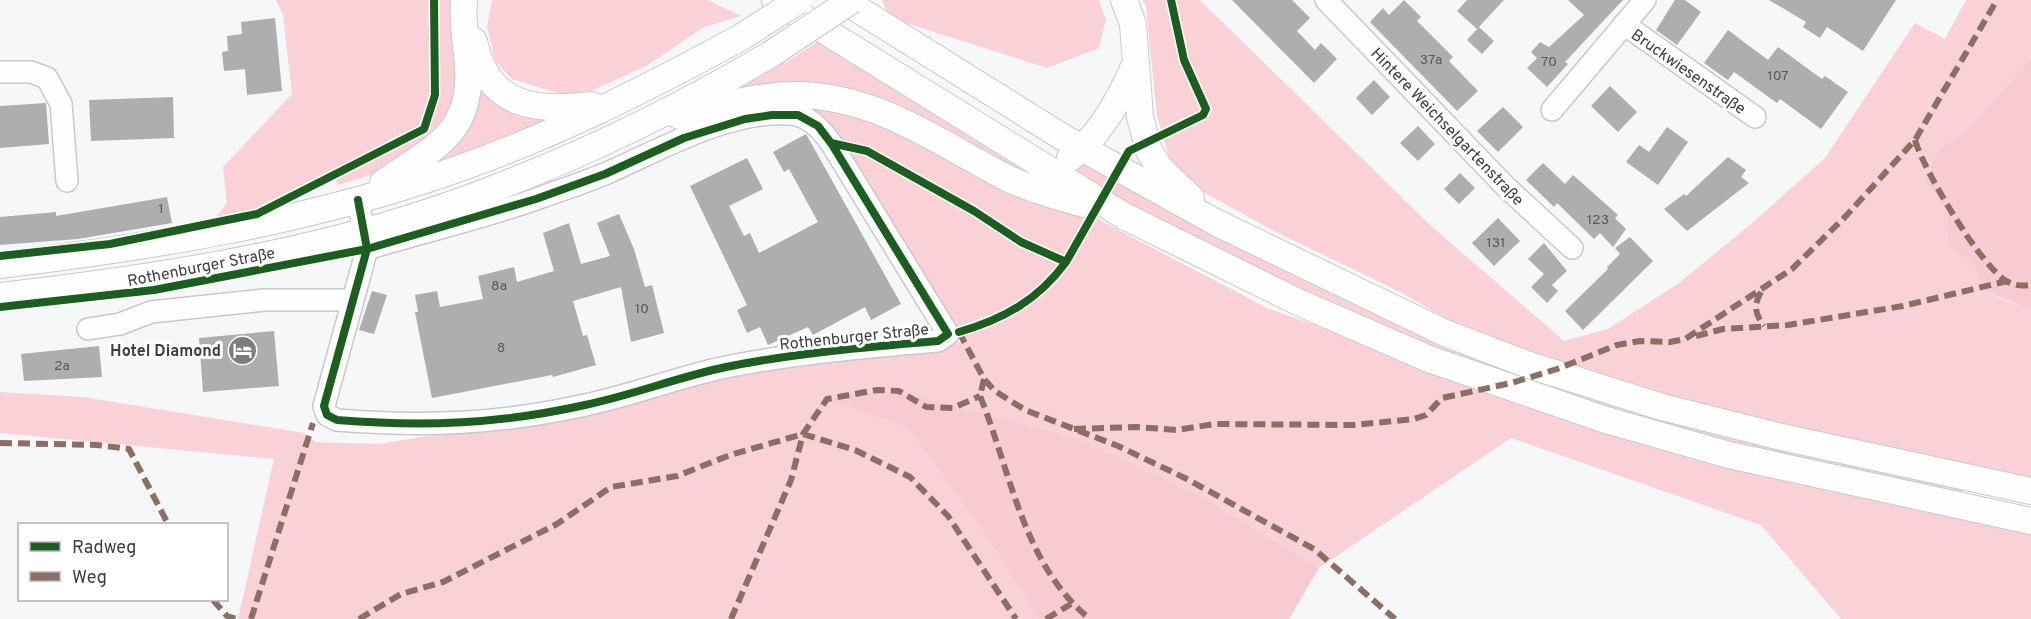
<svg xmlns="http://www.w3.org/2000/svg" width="2031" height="619" font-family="Overpass,sans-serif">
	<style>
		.green { fill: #f9d1d7 }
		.forest { fill: #f8cad1 }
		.building { fill: #acaeaf }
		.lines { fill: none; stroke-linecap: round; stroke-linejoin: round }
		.minor-casing { stroke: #c7c9ca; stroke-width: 24 }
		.major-casing { stroke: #c7c9ca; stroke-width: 28 }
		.minor { stroke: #fefefe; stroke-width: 21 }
		.major { stroke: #fefefe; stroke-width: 26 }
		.major-bridge-casing { stroke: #c7c9ca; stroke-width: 28; stroke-linecap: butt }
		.major-bridge { stroke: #fefefe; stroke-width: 26 }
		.quiet { stroke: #8d6e63; stroke-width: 6; stroke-dasharray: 12 6; stroke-linecap: butt }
		.cycleway-casing { stroke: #fff; stroke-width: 11 }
		.cycleway { stroke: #1b5e20; stroke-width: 8 }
		.labels { text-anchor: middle; stroke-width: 6; stroke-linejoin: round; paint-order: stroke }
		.number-label { font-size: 14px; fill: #57595a }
		.street-label { font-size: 16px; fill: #3b3d3e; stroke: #fff }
		.poi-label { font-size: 16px; font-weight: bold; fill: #3b3d3e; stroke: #fff; text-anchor: end }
	</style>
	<rect width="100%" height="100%" fill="#f5f7f9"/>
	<!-- green -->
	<path class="green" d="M276,0H460L456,112L399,167L338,185L333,169L258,209L214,219L227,203L223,167L292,94L283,15Z
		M492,0H708L741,16L704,27L648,65L593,90L564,95L512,79L495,61L487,27Z
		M882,0H1099L1106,19L1099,48L1047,68L903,22L887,11Z
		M1142,0H1200L1430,225L1564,341L1608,329L1679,283L1751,224L1825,158L1915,23L1945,39L1966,0H2031V59L1965,132L1936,152L1926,182L1946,209L1948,244L1973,262L1988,293L2031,310V480L1875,448L1616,383L1461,327L1400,292L1272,230L1202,191L1172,166L1157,116L1146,6Z
		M817,42L1039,178L914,118L714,98L782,61L785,63Z
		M476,86L551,118L433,165Z
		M814,103L832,105L1088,214L1269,309L1369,344L2031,530V619H1841L1761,525L1511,438L1319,568L1209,501L855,393L828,399L908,428L982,530L1039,619H238L274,459L0,433V392L83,397L304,433L316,442L379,444L481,427L850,355L962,342L824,120L810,112Z
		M1079,160L1289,271L1381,316L1964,487L1961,497L1624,417L1374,326L1210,247L1077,176L1072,163Z"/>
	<!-- forest -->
	<path class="forest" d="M2031,59V310L1988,292L1980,284C1980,262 1963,257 1948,244L1946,209L1926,182L1936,152L1965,132Z
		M854,393L905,394L1079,439L1209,501L1319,568L1289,619H1039L982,530L908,428L827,399Z"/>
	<!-- building -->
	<path class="building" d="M1232,0H1292L1310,18L1297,31L1315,50L1321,43L1337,59L1314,83Z
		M1404,0L1421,17L1417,21L1453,57L1449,61L1478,91L1457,111L1370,22L1383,8L1389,15Z
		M1467,0H1504L1477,29L1457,11Z
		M1568,0H1623L1565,62L1568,64L1547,87L1527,68L1537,58L1531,52L1540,42L1549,47L1584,15Z
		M1675,0H1685L1701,12L1677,45L1656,30Z
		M1769,0H1896L1863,51L1827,27L1820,38L1803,27L1806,22Z
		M275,18L282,91L247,95L245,69L224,71L222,52L228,51L227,36L242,34L241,22Z
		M1479,27L1494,41L1482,54L1467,40Z
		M1728,30L1768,60L1778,47L1822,79L1825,76L1848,92L1821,129L1780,99L1777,103L1734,72L1728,80L1704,63Z
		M1374,80L1390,97L1372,115L1356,98Z
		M1610,86L1637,112L1618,132L1591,106Z
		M173,97L174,138L91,141L89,100Z
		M46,103L49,144L0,148V106Z
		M1503,107L1523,127L1498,152L1477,131Z
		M1418,126L1435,144L1418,161L1400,143Z
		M1667,127L1688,142L1658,185L1626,162L1639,145L1649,152Z
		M806,134L901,304L871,320L865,307L813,335L808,327L768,345L760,327L747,333L737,310L747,305L690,186L747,158L763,189L729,206L744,236L750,233L759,253L818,222L789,169L784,172L773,152Z
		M1728,157L1746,170L1741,177L1749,183L1687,231L1664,209L1684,194L1686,196Z
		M1543,163L1565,184L1573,175L1618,215L1615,218L1626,229L1613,247L1600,233L1594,239L1557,203L1554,207L1526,180Z
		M1460,173L1475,188L1459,204L1444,189Z
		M167,197L172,223L78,239L0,245V217L56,212V216Z
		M619,214L634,249L645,287L652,285L664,333L631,342L621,287L573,301L583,336L587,335L596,365L553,377L552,375L432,398L415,312H418L415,295L437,291L440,307L483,299L478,276L514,267L517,282L554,271L543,233L569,223L581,264L610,256L597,223Z
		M1498,218L1520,241L1494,266L1472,243Z
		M1630,237L1653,261L1583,330L1565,311L1608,269L1607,267L1620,254L1615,248Z
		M1544,243L1567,271L1552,285L1558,291L1547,303L1531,287L1544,274L1528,259Z
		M372,291L387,295L374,334L359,330Z
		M274,331L279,386L203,392L199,338Z
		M99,346L102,377L24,381L21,354Z"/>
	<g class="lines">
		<defs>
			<path id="minor" d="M1326,0L1505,186L1572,248
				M1624,24L1755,117
				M0,72H31L47,78L61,104L67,181
				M1552,110L1645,0
				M358,200L367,249L324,406L327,415L337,420C424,427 500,424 585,405C633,395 678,377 726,367C796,353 867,347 938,341L948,334L831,143C819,127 809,115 788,114C728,110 660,150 607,173C586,182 564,189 542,197C485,218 425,231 367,249
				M88,329L120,324L151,312L264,300H352"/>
			<path id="major" d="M775,0L1124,216L1300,303L1429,359L1606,420L1729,455L2031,521
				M843,0L1064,138L1217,223L1445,333L1529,365L1662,407L1777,436L2031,491
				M1124,0L1133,24L1140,117L1149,151L1160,168L1191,198
				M474,41C487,107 535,112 592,105
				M679,116C717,107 756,95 796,95C875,95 938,142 1005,177C1032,190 1063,198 1091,206
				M1070,158C1099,137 1121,97 1135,64
				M383,183C432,148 473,135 468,64C466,42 462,22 464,0
				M0,265C150,247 300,223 443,174C547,139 647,89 743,36
				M0,296C166,277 334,251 490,190C588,153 681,107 771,54"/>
		</defs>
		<!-- minor casing -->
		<use href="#minor" class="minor-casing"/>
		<!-- major casing -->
		<use href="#major" class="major-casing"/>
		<!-- minor -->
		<use href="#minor" class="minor"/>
		<!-- major -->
		<use href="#major" class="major"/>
		<defs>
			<path id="major-bridge" d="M743,36L799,0
				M771,54L852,0"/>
		</defs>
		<!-- major-bridge casing -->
		<use href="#major-bridge" class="major-bridge-casing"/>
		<!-- major-bridge -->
		<use href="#major-bridge" class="major-bridge"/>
		<!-- quiet -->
		<path class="quiet" d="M1915,140C1923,169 1982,269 2008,282C2016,286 2023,286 2031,285
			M1761,292C1753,306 1755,314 1764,326
			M959,332L984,379L995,391L1025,410L1118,446L1187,479L1314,549L1395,619
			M1696,336L1723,329L1788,325L1903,306L2007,281
			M984,379L980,396C1011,472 1023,565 1090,619
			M1074,429L1136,427L1177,430L1214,424L1354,425L1414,419L1426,415L1442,398L1511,383L1557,369L1617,345L1640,341L1670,342L1685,339L1792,269L1845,217L1915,140L1997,0
			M0,443L97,445L129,449L168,524
			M213,600L227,616L237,619
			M251,619L313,423
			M359,619L401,594L443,582L557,524L611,487L677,476L730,455L803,434L855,450L910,477L948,516L1016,619
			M731,619L791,480L803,434L827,399L877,390L899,391L926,407L953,408L980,396
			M1046,619L1071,604"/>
		<defs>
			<path id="cycleway" d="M831,143L867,151L974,211L1021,242L1066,262L1129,151L1203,115L1206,109L1184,60L1171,0
				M0,256L110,244L257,214L424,129L435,95L434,0
				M0,307L154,290L367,249L536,199L605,174L684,138L745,119L772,115H798L818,126L831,143L948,334L938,341C867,347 796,353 726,367C678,377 633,395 585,405C500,424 424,427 337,420L327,415L324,406L367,249L358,200
				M959,332C1004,319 1038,300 1066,262"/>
		</defs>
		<!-- cycleway casing -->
		<use href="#cycleway" class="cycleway-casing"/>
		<!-- cycleway -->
		<use href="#cycleway" class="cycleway"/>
	</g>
	<!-- icons -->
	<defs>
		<symbol id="hotel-disc" viewBox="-11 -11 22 22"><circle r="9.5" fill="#7c7e7f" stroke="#fff"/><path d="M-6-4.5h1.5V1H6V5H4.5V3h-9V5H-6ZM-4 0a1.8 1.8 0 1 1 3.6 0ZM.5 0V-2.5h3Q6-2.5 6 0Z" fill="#fff"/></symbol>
	</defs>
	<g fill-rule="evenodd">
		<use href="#hotel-disc" x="226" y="334" width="33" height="33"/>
	</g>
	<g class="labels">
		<!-- number labels -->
		<g class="number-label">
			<text x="1431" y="64">37a</text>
			<text x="1549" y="66">70</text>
			<text x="1778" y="80">107</text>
			<text x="161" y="213">1</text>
			<text x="1598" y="224">123</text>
			<text x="1496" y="247">131</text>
			<text x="499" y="290">8a</text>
			<text x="642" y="313">10</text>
			<text x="501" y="352">8</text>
			<text x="62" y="370">2a</text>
		</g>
		<!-- street labels -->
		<g class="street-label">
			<text transform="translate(1689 71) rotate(35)" y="6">Bruckwiesenstraße</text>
			<text transform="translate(1448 126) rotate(46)" y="6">Hintere Weichselgartenstraße</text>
			<text transform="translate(201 266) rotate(-11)" y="6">Rothenburger Straße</text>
			<text transform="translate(854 336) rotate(-6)" y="6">Rothenburger Straße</text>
		</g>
		<!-- poi labels -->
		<g class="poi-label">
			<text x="221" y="356">Hotel Diamond</text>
		</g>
	</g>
	<!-- legend -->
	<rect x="18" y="523" width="210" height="78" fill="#ffffff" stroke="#b1b1b2" stroke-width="1.5"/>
	<rect x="30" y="542" width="30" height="9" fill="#1b5e20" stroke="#b1b1b2" stroke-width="1.5"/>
	<text x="72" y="553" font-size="18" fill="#3b3d3e">Radweg</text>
	<rect x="30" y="572" width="30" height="9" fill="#8d6e63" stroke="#b1b1b2" stroke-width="1.5"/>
	<text x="72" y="583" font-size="18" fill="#3b3d3e">Weg</text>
</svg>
